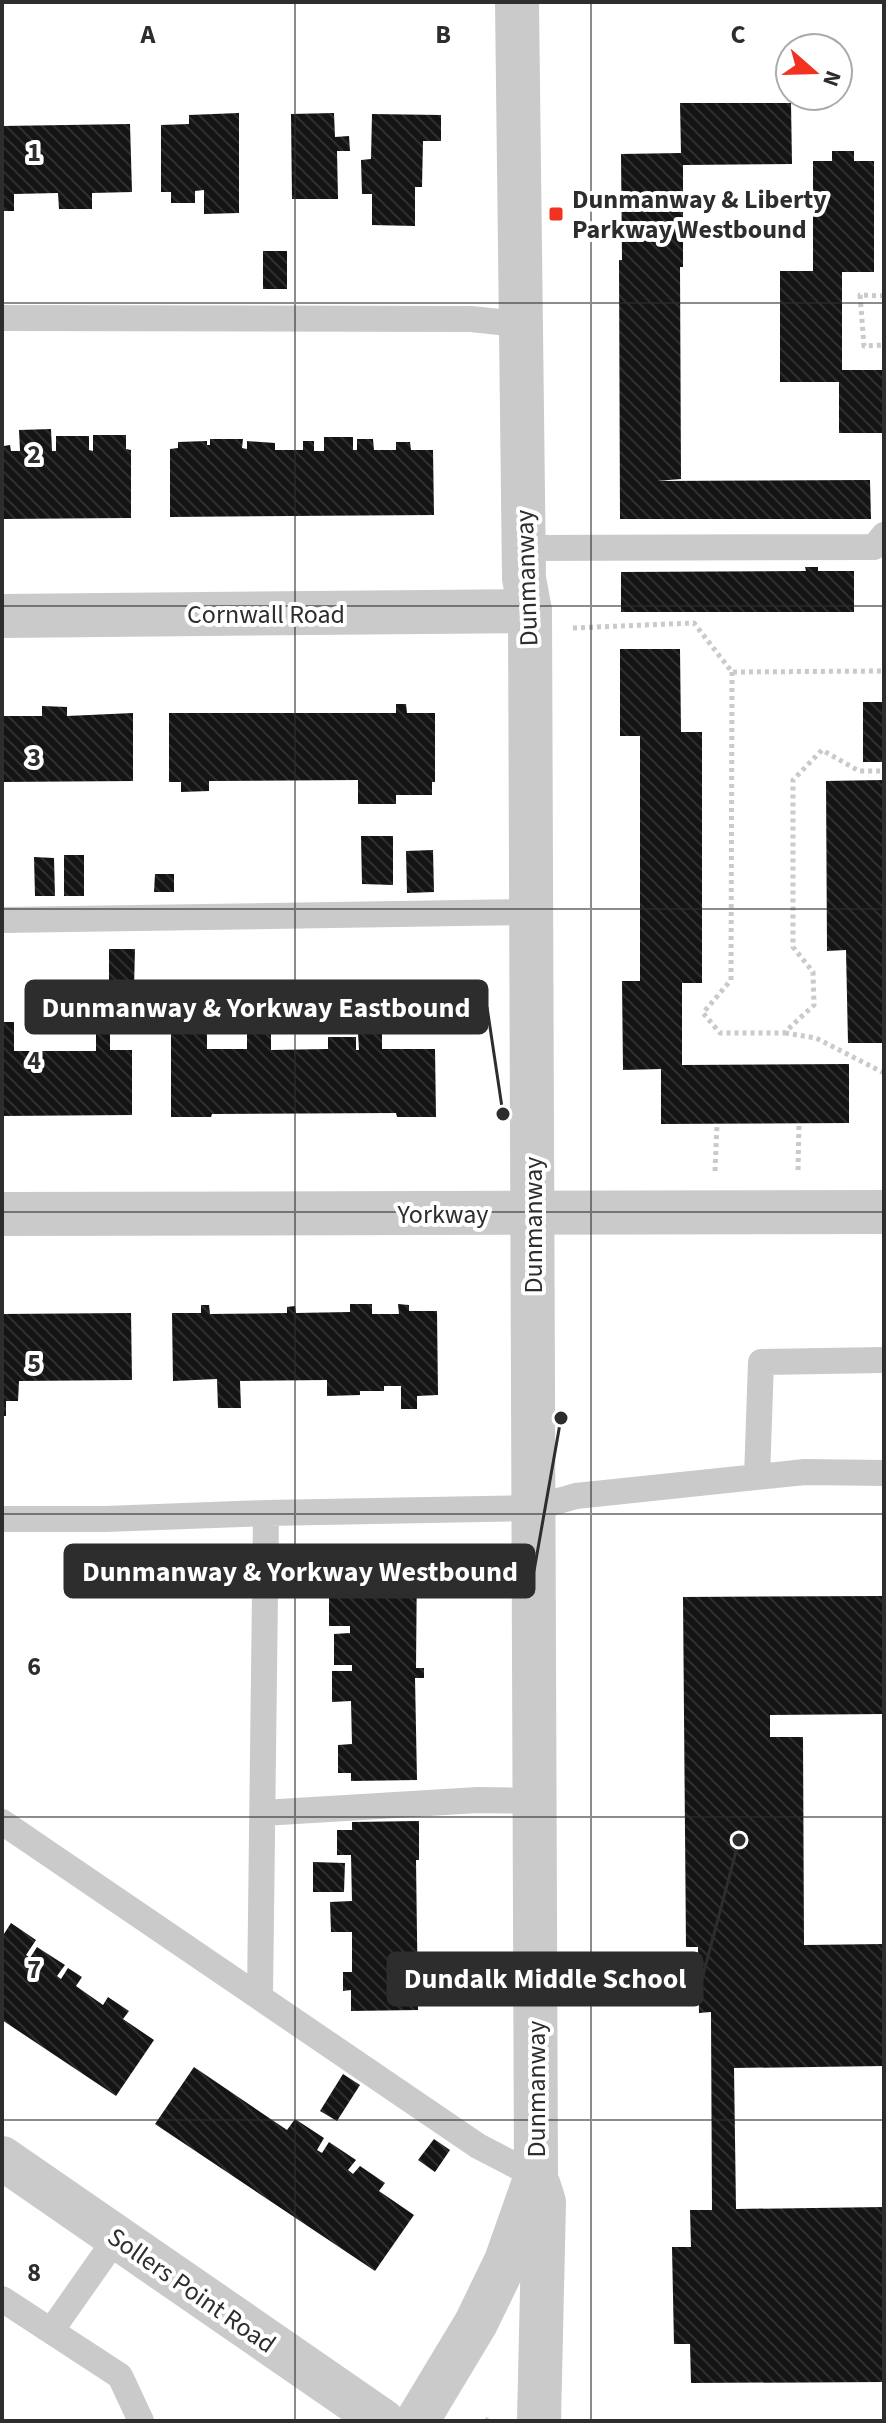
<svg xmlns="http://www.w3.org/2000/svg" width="886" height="2423" font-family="'Source Sans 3',sans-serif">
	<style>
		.building { fill: url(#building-back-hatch) }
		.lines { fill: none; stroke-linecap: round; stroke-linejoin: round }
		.path { stroke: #cacaca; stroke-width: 5; stroke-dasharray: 4 4; stroke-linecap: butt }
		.service { stroke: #cacaca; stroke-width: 26 }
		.minor { stroke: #cacaca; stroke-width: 44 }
		.tertiary { stroke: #cacaca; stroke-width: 44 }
		.grid { fill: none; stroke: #2d2d2d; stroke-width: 2; stroke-opacity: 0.55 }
		.poi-dot { fill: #f13221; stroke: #fff; stroke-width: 3 }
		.labels { text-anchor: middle; stroke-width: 8; stroke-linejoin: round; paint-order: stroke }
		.poi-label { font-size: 26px; font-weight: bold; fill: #2d2d2d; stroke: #fff; text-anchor: start }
		.street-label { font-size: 26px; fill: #2d2d2d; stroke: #fff }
		.grid-label { font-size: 26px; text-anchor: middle; font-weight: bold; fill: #2d2d2d; stroke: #fff; stroke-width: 8; stroke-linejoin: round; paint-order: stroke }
		.leader { fill: none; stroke: #2d2d2d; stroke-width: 3 }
		.callout-dot { fill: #2d2d2d; stroke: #fff; stroke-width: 3 }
		.callout { fill: #2d2d2d; stroke: #2d2d2d; stroke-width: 3 }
		.callout-label { font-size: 28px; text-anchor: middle; font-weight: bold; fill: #fff }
	</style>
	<defs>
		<pattern id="building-back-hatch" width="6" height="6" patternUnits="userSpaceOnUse" patternTransform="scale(2)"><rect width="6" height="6" fill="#141414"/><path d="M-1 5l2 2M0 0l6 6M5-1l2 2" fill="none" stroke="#2e2e2e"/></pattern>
	</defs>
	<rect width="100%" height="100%" fill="#fff"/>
	<!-- building -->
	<path class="building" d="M680,103H791L792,164L683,165V267H680L681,479L657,481L870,480L871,519H620L619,260H622L621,154L681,153Z
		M239,113V213L204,214V190L195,191V203H171V192H161V125L189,124V115Z
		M334,113L335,137L349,136L350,151H337L338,199H292L291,114Z
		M372,114L441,115V141H423L422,187H415V226L372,225V194H362L361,160L371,159Z
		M130,124L132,192L92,193V209H59L58,193L14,194V211H2V126Z
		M832,151H854V161H874V272H842V370H884V433H839V382H780V271H813V161H832Z
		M263,251H287V289H263Z
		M51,429L52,451H56V436H89V450L93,451V435H126V449L131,450V518L2,519L4,446L10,445L11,451H20L19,430Z
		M324,437H353V450H357V439H373L374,450H396V442H410L411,450H433L434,515L170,517V449L178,448V442L207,441V445H210V439H243L242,448L247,449V441L275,443V450H303V441H314V451H324Z
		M805,567H818V571H854V612H621V572L806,571Z
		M620,649H680L681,732H702V983H682V1065L849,1064V1123L661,1124V1069L623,1070L622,981H640V736H620Z
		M863,702H884V762H863Z
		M396,704H406L407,713H435V782H432V795H396V804H358V780L209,781V791L181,792V782H169V713H396Z
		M42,706L67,707V716L133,713V781L2,782V716H42Z
		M884,780V1043H848L846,950L827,951L826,781Z
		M361,836H393V885L362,884Z
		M433,850L434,892L407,893L406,851Z
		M64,855H84V896H64Z
		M34,857L54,858L55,896H35Z
		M155,874H174V892H154Z
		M109,949H135L134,988H109Z
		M207,1020V1049H247V1034H271V1050L328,1049V1037H356V1050H359L358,1033H382V1049H435L436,1117H397L396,1113L212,1114L211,1117H171V1021Z
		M2,1022H14V1051H96V1033H110V1050H132V1115L2,1116Z
		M350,1304H372V1314H399L398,1304L409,1305V1311H437L438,1395L417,1396V1409H401V1386H384V1391H360V1395L327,1396V1380L240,1381L241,1408H218L217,1379L173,1381L172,1313H201V1305H209L210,1314L287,1313V1307L295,1306L296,1313L350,1312Z
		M131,1313L132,1380L19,1381L18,1401H6V1416H2V1314Z
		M350,1557H417L416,1668H424V1678H415L417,1780L351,1781V1773H338V1745L352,1744L351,1701L332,1702V1671H352V1665H334V1634L350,1633V1626H329V1597H350V1594H338L337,1566H350Z
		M884,1596V1714L770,1715V1737H803L804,1945L884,1944V2066L734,2068L736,2209L884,2207V2382L691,2383L690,2344H674L672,2247H691L690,2210H712L711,2012L699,2013L698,1947H686L683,1597Z
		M419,1821V1860H416L418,2010L351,2011V1990L343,1991V1972H352V1932H331L330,1902L352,1901L351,1855H337V1830H352V1822Z
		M313,1862L345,1863L344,1892H313Z
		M11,1923L36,1940L26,1955L30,1958L37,1947L65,1965L57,1976L61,1979L68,1968L82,1977L76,1986L103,2005L108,1997L129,2011L123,2019L154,2040L116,2096L2,2020V1937Z
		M194,2067L287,2130L295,2119L324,2138L317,2150L322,2153L329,2142L356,2160L348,2170L353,2174L360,2166L385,2183L379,2191L414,2215L375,2271L155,2124Z
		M343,2074L360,2085L337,2121L320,2111Z
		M434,2139L450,2150L435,2172L418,2160Z"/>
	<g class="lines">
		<!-- path -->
		<path class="path" d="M884,296L860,295L864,346L884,345
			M573,628L694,623L732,672L884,671
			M732,672L731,980L703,1013L720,1033H784L814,1005L813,972L793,947V780L822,750L859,771H884
			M785,1033L816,1038L884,1073
			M798,1170L799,1123
			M715,1171L717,1124
			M485,2419L488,2421"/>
		<!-- service -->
		<path class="service" d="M2,318L471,319L519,324
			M524,548L874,547L884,535
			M2,920L531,912
			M757,1477L761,1362L884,1360
			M2,1519H105L266,1513L534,1508L576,1496L805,1472L884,1473
			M263,1813L478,1800L534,1801
			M2,1822L478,2146L536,2176
			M260,1996L266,1513
			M2,2299L120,2376L141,2421
			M51,2331L117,2237"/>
		<!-- minor -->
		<path class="minor" d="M2,616L530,611
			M2,1214L884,1212"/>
		<!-- tertiary -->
		<path class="tertiary" d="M2,2158L383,2421
			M539,2186L544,2202L539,2421
			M417,2421L476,2323L506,2261L536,2176L530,611L524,578L517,2"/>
	</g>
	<!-- grid -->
	<path class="grid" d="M295,2V2421M591,2V2421M2,303H884M2,606H884M2,909H884M2,1212H884M2,1514H884M2,1817H884M2,2120H884"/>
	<!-- markers -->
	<rect class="poi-dot" x="548" y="206" width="16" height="16" rx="4"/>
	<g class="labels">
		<!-- poi labels -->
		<g class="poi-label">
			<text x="572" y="208">Dunmanway &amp; Liberty<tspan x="572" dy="30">Parkway Westbound</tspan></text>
		</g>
		<!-- street labels -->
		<g class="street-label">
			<text transform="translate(526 578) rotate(-92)" y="9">Dunmanway</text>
			<text x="266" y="623">Cornwall Road</text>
			<text x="443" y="1223">Yorkway</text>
			<text transform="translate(533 1225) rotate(-90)" y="9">Dunmanway</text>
			<text transform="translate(536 2089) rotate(-90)" y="9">Dunmanway</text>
			<text transform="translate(192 2290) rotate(35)" y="9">Sollers Point Road</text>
		</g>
	</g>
	<g class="grid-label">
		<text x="148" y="43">A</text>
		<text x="443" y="43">B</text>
		<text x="738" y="43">C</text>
		<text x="34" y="161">1</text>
		<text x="34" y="463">2</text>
		<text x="34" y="766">3</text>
		<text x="34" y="1069">4</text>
		<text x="34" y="1372">5</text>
		<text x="34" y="1675">6</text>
		<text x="34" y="1978">7</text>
		<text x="34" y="2281">8</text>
	</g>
	<!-- callouts -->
	<path class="leader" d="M503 1114L487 1007M561 1418L534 1571M739 1840L702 1979"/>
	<g class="callout-dot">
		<circle cx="503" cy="1114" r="8"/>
		<circle cx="561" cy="1418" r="8"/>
		<circle cx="739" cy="1840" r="8"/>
	</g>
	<g class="callout">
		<rect x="26" y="981" width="461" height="52" rx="8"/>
		<rect x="65" y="1545" width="469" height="52" rx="8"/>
		<rect x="388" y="1953" width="314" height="52" rx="8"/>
	</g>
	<g class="callout-label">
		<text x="256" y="1017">Dunmanway &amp; Yorkway Eastbound</text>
		<text x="300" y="1581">Dunmanway &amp; Yorkway Westbound</text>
		<text x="545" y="1988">Dundalk Middle School</text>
	</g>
	<!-- border -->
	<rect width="886" height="2423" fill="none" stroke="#2d2d2d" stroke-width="8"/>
	<!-- north arrow -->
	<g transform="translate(814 72) rotate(110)"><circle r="38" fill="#ffffff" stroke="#ababab" stroke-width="2"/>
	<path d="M0-6L14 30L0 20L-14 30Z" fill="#f13221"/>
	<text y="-12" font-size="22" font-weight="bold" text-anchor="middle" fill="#2d2d2d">N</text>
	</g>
</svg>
